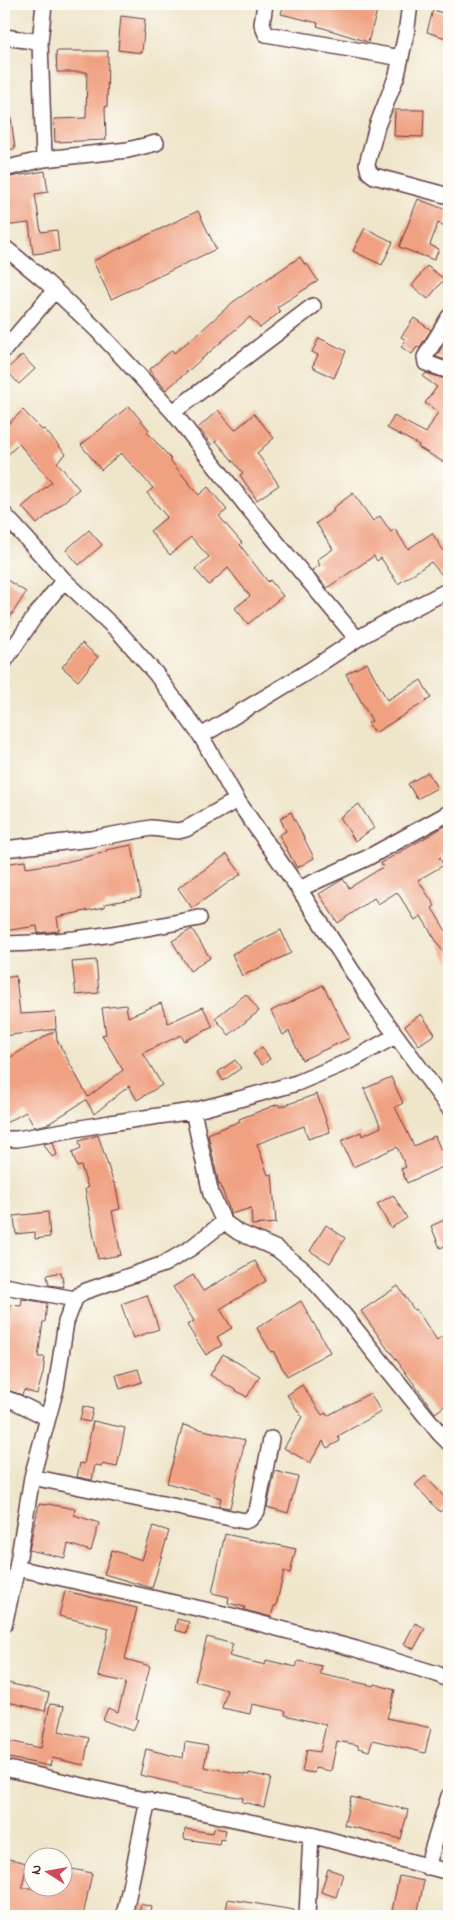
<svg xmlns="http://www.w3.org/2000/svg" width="453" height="1920" font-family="'Indie Flower',sans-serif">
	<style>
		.building { fill: #f0a182 }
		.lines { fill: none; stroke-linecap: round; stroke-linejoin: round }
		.minor-casing { stroke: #633d43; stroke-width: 18 }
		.minor { stroke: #fff; stroke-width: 15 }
	</style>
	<rect width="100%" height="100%" fill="#fdfcf7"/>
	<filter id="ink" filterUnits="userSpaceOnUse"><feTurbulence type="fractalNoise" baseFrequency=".02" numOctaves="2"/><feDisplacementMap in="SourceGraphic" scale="10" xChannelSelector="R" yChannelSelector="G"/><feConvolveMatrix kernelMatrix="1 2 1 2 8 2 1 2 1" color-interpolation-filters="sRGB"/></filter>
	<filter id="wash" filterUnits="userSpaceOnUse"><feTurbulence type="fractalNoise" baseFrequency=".0096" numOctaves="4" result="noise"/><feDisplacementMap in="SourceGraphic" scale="20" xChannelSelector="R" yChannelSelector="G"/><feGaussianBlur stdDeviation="1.12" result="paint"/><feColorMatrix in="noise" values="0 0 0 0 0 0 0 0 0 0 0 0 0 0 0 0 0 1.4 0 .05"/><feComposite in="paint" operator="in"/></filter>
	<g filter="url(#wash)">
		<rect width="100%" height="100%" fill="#efe5ca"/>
		<g id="blocks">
			<!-- building -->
			<path class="building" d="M284,4H379L368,42L317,26L318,23L281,14Z
				M433,10L449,15V39L427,32Z
				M121,16L145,19L142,53L118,50Z
				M56,51H108L107,107H105L106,140L55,142L54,119L86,118L87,72H57Z
				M395,110H424L423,137L394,136Z
				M11,117L15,149L4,150V118Z
				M45,171L48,192L35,194L41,232L57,230L59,251L33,254L29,223L4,226V178Z
				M418,199L449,211L445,226L438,223L430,245L439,249L434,260L399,247Z
				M198,211L216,249L111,299L93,261Z
				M365,228L393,242L382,265L353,251Z
				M300,257L305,265L307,264L318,281L277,307L280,312L260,328L250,317L166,390L149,370L172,350L174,353L201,331L233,302Z
				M427,266L444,279L428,299L412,286Z
				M414,318L431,330L419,348L417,347L412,354L401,347L406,340L401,337Z
				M319,338L346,351L334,378L312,367L318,355L312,352Z
				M446,340L449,342V361L436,357Z
				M22,355L35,369L19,384L6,370Z
				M426,373L449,380V451L443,462L418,447L419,445L387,428L394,416L426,433L438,412L425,403L437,387L423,377Z
				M129,406L149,430L147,432L171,459L170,460L199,495L208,487L227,510L219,516L242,543L240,545L268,582L270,580L283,596L248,624L235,608L250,596L228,568L209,585L195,569L209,557L191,537L170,555L150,531L167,517L147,493L153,488L121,453L101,470L81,445Z
				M23,410L42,430L44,429L66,454L57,462L79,489L37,524L22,507L52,482L19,444L4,458V428Z
				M218,410L235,430L254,414L274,438L257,453L279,485L257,500L240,475L243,473L216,441L212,445L198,428Z
				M353,493L373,521L380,516L391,532L395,529L408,549L432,533L449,559V570L442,575L431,562L398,584L381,558L377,561L374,556L327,588L312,570L320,565L317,560L333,549L316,523L334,511L332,509Z
				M89,530L102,545L79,565L66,550Z
				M4,578L26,592L4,627Z
				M82,643L98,657L78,681L62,667Z
				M367,663L387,700L421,680L431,698L375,733L368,723L372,721L346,674Z
				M428,772L437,788L417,799L408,784Z
				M359,804L374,828L355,841L340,817Z
				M291,812L314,858L297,868L279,835L286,831L280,818Z
				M449,824V851L439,858L444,865L418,880L435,906L432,908L449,936V962L421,916L415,920L397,892L378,904L374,898L338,923L319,894L343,879L349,888L383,867L381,863Z
				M132,845L141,897L105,904V907L57,917L59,931L38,933L37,926L4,931V864L25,861L26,868L66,862L106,852V850Z
				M227,854L241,874L192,908L178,888Z
				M192,929L210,958L190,971L172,941Z
				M281,930L291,953L242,976L232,954Z
				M96,960L99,993L76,995L72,962Z
				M16,976L20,1014L55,1012L56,1029L4,1036V978Z
				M323,985L350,1038L302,1060L289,1031L283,1035L271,1011L285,1004L286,1005Z
				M246,994L259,1011L229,1035L215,1018Z
				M161,1003L168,1023L203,1007L213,1027L184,1041L181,1035L143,1053L162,1085L137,1100L129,1086L94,1114L86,1100L48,1124L34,1127L26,1112L4,1124V1061L56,1030L57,1040L88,1097L123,1070L102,1035L106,1034L102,1008L126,1005L128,1017Z
				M421,1014L435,1034L419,1045L405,1026Z
				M262,1047L270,1059L262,1065L253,1054Z
				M235,1060L241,1068L223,1081L218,1072Z
				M391,1077L403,1103L395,1107L414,1146L435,1136L447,1165L407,1183L401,1169L406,1167L397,1147L353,1167L341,1141L361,1132L362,1136L381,1127L364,1089Z
				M317,1094L330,1132L308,1139L304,1126L257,1144L268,1175L272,1174L276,1223L252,1225L251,1208L231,1214L220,1184L219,1185L208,1134L240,1121L239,1119L278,1104L280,1107Z
				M98,1135L114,1184L115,1183L120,1209L112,1211L121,1255L98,1259L85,1189L88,1188L81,1166L77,1167L72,1152L81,1148L79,1141Z
				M53,1142L57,1155L52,1157L44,1144Z
				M393,1195L407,1218L391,1228L377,1204Z
				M48,1212L50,1237L35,1239V1232L16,1234L14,1216Z
				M449,1218V1244L440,1248L431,1226Z
				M326,1225L345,1238L330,1263L310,1251Z
				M255,1261L266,1281L220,1309L232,1328L217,1337L222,1345L206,1355L187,1325L194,1321L173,1287L193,1275L203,1291Z
				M61,1272L64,1287L49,1285L47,1275Z
				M398,1286L414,1310L416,1309L437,1340L445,1334L449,1340V1403L435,1413L390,1351H389L361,1311Z
				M147,1295L159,1329L133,1338L121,1304Z
				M22,1299L47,1303L45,1322H43L38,1357H45L43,1373L37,1394L24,1390L22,1395L4,1389V1361L11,1305L21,1306Z
				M301,1301L330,1352L287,1376L273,1351L271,1352L257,1328Z
				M223,1354L260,1376L247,1397L210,1375Z
				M138,1369L142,1382L120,1389L116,1375Z
				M302,1385L322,1415L326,1413L327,1416L370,1393L381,1412L338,1436L340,1441L327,1448L323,1441L310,1463L284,1448L302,1417L287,1395Z
				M83,1406L93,1409L90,1422L80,1420Z
				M93,1421L125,1428L117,1467L102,1464V1466L95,1465L92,1480L77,1477L80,1463L84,1464Z
				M183,1425L245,1440L230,1508L219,1506L221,1498L167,1483Z
				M275,1471L298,1477L288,1513L267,1507Z
				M425,1476L449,1502L440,1512L415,1485Z
				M39,1504L47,1505L48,1504L75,1509L74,1515L99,1523L91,1551L68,1544L65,1558L29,1550Z
				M153,1526L169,1531L152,1588L104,1574L112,1550L142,1560Z
				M225,1534L296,1549L290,1573L284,1571L276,1606H274L271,1617L244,1610L245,1607L228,1603L229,1597L212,1593Z
				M65,1591L137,1608L125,1659L150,1666L136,1719H138L133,1731L103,1720L108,1708L118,1712L126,1682L98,1676L109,1628L59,1616Z
				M177,1619L189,1622L186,1633L175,1630Z
				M415,1623L425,1628L414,1649L404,1644Z
				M207,1637L233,1644L229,1656L265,1665L266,1660L296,1667L298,1661L322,1666L320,1674L374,1686L375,1684L395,1690L387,1718L431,1728L425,1753L373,1740L369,1751L358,1748V1745L337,1741L331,1771L315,1768L314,1773L302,1771L307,1750L320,1752L326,1725L285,1715L286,1711L252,1704L250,1714L222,1708L227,1690L195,1681Z
				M4,1682L49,1693L45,1711L4,1701Z
				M50,1704L64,1706L59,1731L89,1738L84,1765L52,1758L50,1766L4,1757V1740L41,1748Z
				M185,1742L208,1746L204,1767L249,1775V1773L271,1778L264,1807L242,1802L243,1798L178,1786V1784L140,1775L146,1749L183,1758Z
				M351,1797L408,1810L401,1839L344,1825Z
				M214,1828L226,1830L224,1840L220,1839L219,1844L184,1839L185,1829L213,1833Z
				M4,1858L27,1863L22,1888H62V1867L92,1873L83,1916H14L4,1914Z
				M328,1869L343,1874L336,1897L321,1892Z
				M399,1876L424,1881L417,1916H391Z
				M228,1899L294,1910V1916H225Z
				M141,1904L152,1907L150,1916H138Z"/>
		</g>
	</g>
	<g filter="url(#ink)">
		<use href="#blocks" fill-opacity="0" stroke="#633d43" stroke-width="1"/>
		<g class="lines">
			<defs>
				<path id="minor" d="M265,4L262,24L266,34L401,58
					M410,4L406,34L397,75L377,126L367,164L369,172L374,176L449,196
					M4,37L40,42
					M44,159L40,42L44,4
					M4,169L44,159L128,150L156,143
					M4,247L43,279L96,329L173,412L244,503L357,639
					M449,317L425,357L426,363L449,371
					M4,350L55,290
					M173,412L313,306
					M4,514L64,580L120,633L156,674L201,736L237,800L299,889L376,1008L449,1108
					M4,662L35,616L64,580
					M201,736L309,671L357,639L392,619L449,590
					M4,849L91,839L151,828L178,831L186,829L237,800
					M299,889L367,858L449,813
					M4,944C70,943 134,931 199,918
					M193,1111L211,1194L224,1222L238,1232L277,1249L304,1270L344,1315L440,1434L449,1443
					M4,1139H17L110,1123L193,1111L247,1097L297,1083L354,1059L395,1036
					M4,1286L75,1299
					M4,1398L16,1402L48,1418
					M32,1477L245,1521L250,1519L257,1511L271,1439
					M17,1568L228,1615L356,1649L437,1674L449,1680
					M4,1625L17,1568L32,1477L56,1388L66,1322L75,1299L83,1292L164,1264L191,1248L224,1222
					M4,1768L135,1798L311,1835L449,1872
					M427,1867L449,1796
					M124,1916L148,1800
					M307,1916L311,1835"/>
			</defs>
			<!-- minor casing -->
			<use href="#minor" class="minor-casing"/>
			<!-- minor -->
			<use href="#minor" class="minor"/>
		</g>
	</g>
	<!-- margin -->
	<rect width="453" height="1920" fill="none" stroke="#fdfcf7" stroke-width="20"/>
	<!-- north arrow -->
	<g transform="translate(48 1872) rotate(281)"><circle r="24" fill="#fdfcf7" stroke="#b5a4a5"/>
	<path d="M0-4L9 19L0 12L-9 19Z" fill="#d1495b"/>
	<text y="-8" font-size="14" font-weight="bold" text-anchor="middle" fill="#4a1f2b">N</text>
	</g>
</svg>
